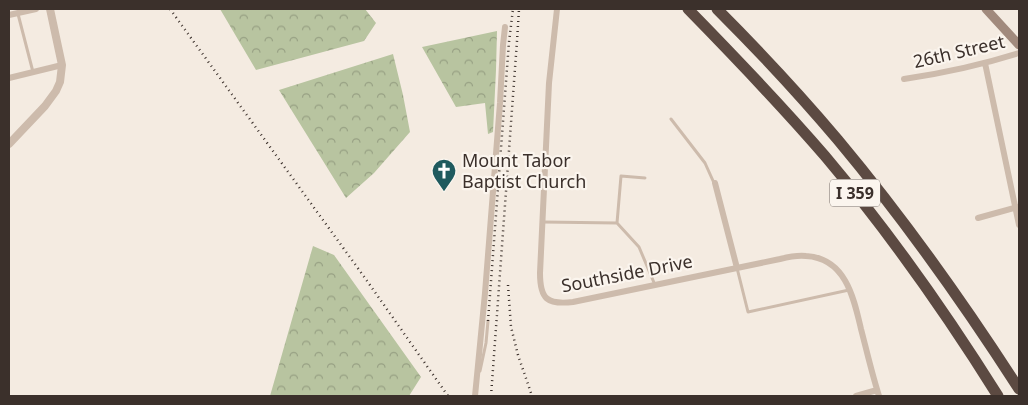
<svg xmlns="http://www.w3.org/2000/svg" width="1028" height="405" font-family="'Noto Sans',sans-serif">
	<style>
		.forest { fill: url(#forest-crowns) }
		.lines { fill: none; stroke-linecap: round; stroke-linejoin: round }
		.service { stroke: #cdbbac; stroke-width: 3 }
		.minor { stroke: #cdbbac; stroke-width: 6 }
		.tertiary { stroke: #cdbbac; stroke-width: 8 }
		.secondary { stroke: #a18a7d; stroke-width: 9 }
		.motorway { stroke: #5c4a42; stroke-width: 11 }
		.rail { stroke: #3b302b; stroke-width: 2.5; stroke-dasharray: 1 4; stroke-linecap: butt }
		.labels { text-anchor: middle; stroke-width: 4.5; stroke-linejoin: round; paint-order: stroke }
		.shield { fill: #fbf5ee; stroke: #756b66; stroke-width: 1 }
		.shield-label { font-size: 16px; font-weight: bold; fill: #3b302b }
		.street-label { font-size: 18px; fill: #3b302b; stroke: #fbf5ee }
		.poi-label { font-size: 18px; fill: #3b302b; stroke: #fbf5ee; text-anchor: start }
	</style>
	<defs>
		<pattern id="forest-crowns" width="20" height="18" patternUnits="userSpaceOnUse" patternTransform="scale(1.25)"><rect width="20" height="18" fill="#b8c4a0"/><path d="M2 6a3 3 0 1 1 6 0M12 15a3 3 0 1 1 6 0" fill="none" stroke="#97a083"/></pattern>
	</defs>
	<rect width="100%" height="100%" fill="#f4ebe1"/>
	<!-- forest -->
	<path class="forest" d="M220,9H365L376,23L364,41L256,70Z
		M497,31L496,70L493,132L488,134L485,103L456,107L422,47Z
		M393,54L403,95L410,132L374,173L346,198L279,90Z
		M313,246L334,255L421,377L409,396H270Z"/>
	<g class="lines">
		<!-- service -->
		<path class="service" d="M18,14L33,72
			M671,119L705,163L714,183
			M543,222L617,223L639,247L655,285
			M617,223L621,176L645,178
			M737,268L748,312L849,290
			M480,371L486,343L488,321"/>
		<!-- minor -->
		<path class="minor" d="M557,9L549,83L540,273C540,299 547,305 573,302L780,259C788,257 797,255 806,256C846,258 854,299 861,329C867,352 872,374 879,396
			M9,15L36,9
			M985,63L1019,225
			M9,78L62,65
			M904,79C944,73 981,65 1019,53
			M715,183L737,268
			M978,218L1018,207
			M475,396L485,293L500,103L503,45L505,27
			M856,396L877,390"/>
		<!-- tertiary -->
		<path class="tertiary" d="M9,144L45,106L56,91L60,82L62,65L50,9"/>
		<!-- secondary -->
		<path class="secondary" d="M986,9L1019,45"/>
		<!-- motorway -->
		<path class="motorway" d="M688,9C735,57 781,105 825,156C889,232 946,313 998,396
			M717,9C759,51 800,95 838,140C904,219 963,302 1019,389"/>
		<!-- rail -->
		<path class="rail" d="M170,9L365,278L448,396
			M508,285L511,327L518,355L532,396
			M488,321L509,42L513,9
			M491,396L517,41L519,9"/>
	</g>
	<!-- icons -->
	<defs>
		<symbol id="church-pin" viewBox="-11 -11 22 30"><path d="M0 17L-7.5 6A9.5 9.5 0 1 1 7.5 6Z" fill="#1f5a5e" stroke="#fbf5ee"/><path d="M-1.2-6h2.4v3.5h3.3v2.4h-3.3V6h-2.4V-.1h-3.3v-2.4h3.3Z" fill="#fff"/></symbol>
	</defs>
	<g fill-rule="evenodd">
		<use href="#church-pin" x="430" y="157" width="28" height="38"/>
	</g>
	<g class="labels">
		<!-- shield labels -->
		<rect class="shield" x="830" y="179.5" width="50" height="27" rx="4"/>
		<g class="shield-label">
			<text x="855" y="199">I 359</text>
		</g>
		<!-- street labels -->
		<g class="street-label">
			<text transform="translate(959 52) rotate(-13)" y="6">26th Street</text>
			<text transform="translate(627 274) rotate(-11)" y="6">Southside Drive</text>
		</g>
		<!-- poi labels -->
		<g class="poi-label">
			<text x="462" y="167">Mount Tabor<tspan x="462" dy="21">Baptist Church</tspan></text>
		</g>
	</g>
	<!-- border -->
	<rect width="1028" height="405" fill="none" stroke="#3b302b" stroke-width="20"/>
</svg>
